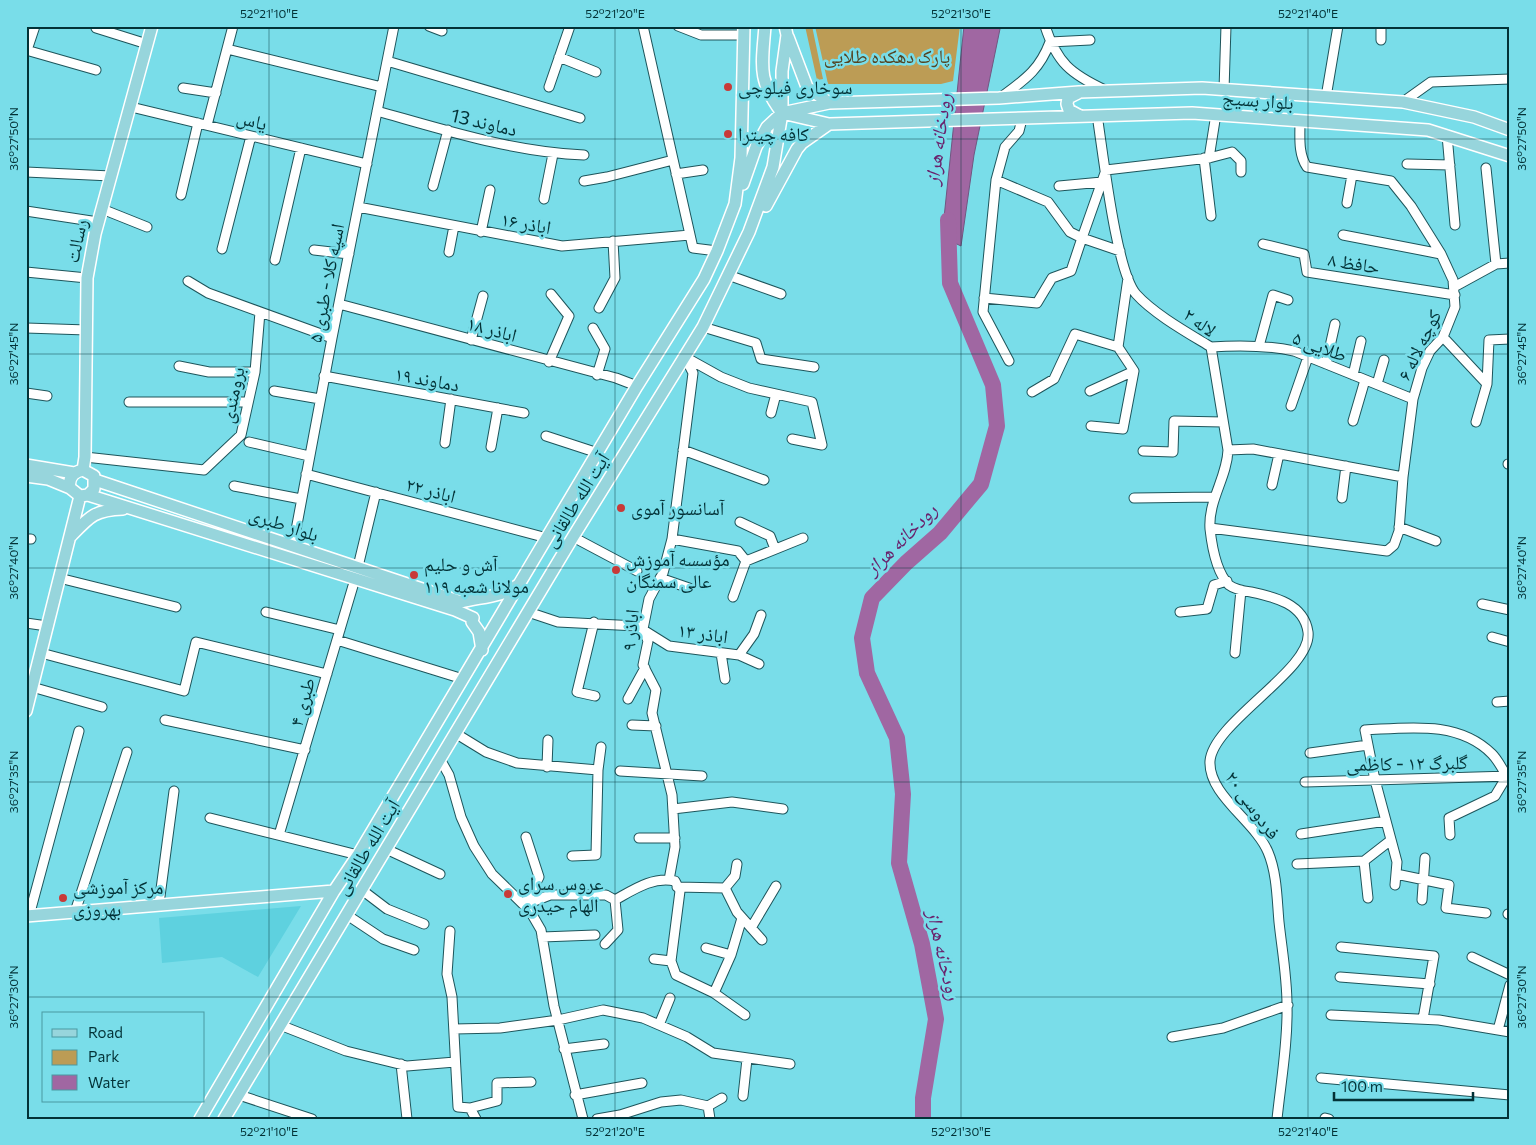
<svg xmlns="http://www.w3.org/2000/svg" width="1536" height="1145" font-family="Commissioner,'Noto Naskh Arabic',sans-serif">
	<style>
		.built { fill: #5ed1df }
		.green { fill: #bc9c55 }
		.water { fill: #a067a2; stroke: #715782 }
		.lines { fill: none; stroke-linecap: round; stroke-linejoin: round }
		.river { stroke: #a067a2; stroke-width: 16 }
		.minor-casing { stroke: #1e555b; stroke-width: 11 }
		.major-casing { stroke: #fff; stroke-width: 14 }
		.minor { stroke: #fff; stroke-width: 9 }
		.major { stroke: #97d5dc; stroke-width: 11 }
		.ticks { fill: none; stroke: #033237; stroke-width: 1; stroke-opacity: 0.45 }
		.poi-dot { fill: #c83a38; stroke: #79dde9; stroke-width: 2 }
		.labels { text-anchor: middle; stroke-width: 5; stroke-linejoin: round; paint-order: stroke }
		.park-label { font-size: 19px; fill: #544422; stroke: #79dde9 }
		.poi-label { font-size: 19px; fill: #033237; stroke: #79dde9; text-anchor: start }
		.street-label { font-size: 19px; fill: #033237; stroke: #79dde9 }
		.water-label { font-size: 20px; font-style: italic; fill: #6a236d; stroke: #79dde9 }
		.neatline { fill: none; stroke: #033237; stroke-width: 2 }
		.ticks-label { font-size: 12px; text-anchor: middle; fill: #033237 }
	</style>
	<rect width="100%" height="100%" fill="#79dde9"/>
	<!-- built -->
	<path class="built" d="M301,906L258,977L222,957L162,963L159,918Z"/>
	<!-- green -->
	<path class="green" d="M805,26H812L823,79L817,80Z
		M815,26H960L953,81L941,84H828Z"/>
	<!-- water -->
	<path class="water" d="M964,26H999L1000,29L974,155L961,246L942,237Z"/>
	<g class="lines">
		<!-- river -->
		<path class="river" d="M923,1119V1098L936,1019L922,944L899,863L903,794L897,738L867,673L862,638L872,598L906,563L940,533L981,484L997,426L993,385L950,283L948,220"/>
		<defs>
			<path id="minor" d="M429,26L442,31
				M643,26L693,248L717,251
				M678,26L701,35H744
				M1045,26C1057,63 1071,74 1105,90
				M96,28L147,44
				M1381,40V26
				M1050,42L1090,40
				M227,49L382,87
				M26,50L96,70
				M27,50L35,26
				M559,57L596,72
				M387,61L580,118
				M549,87L570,26
				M183,88L216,93
				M1224,90L1226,26
				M1326,97L1338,26
				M1000,98C1024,80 1039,71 1050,42
				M1403,102L1431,82L1510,79
				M131,107L367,164
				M377,111C445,130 513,152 584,155
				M1097,115C1103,152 1116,271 1136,294C1154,314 1188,333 1211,347
				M207,125L233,26
				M1447,135L1455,225
				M1204,158L1211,216
				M1209,158L1232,152L1241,161V172
				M1407,164L1450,165
				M1486,168L1496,264
				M26,172L111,176
				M676,174L703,170
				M584,181L607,177L673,160
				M433,186L448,130
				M1059,186L1102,182
				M181,195L198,123
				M544,199L553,154
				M1347,203L1352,175
				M358,207L562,246L690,235
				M102,209L147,227
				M26,211L98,222
				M481,232L490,190
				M1343,235L1441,254
				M1263,244L1304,254L1307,272L1455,295
				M222,249L251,136
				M314,250L349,254
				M1120,251L1082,238L1106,170L1209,158L1216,114
				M449,252L454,226
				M275,260L301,148
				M26,272L87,278
				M728,275L781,294
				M188,281L208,293L332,338
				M1454,287L1496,264L1510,263
				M984,298L1037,303L1052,278L1071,271L1082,238L1070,232L1048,202L996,180
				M339,304L616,378L637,386
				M599,308L615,278L613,241
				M703,327L756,343L761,359L814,367
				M26,328L87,330
				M593,328L605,349L597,375
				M1443,337L1487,384
				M471,340L483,296
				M1259,346L1273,295L1288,300
				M1211,347L1228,450C1227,478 1208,500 1210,529C1212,547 1216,572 1229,585C1234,589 1244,591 1251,592C1275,597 1304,604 1308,632C1313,669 1213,722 1210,761C1208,795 1255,821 1268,852C1277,873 1277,900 1279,922C1282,950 1287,977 1287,1005C1288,1042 1281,1081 1277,1119
				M1211,347C1239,345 1266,345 1294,351L1413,399
				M685,357L721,377L749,388L812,402L822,445L792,439
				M1009,361L983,312L996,180L1005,147L1019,131L1022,119
				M549,362L569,316L551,294
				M1326,364L1335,324
				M179,366L209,372H255
				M1353,375L1361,341
				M324,376L524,413
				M1377,384L1384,360
				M274,391L320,399
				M1090,391L1134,371
				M1032,392L1054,379L1075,334L1118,347L1128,278
				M26,393L47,396
				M129,402H248
				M1291,406L1308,357
				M771,413L776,394
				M1353,421L1365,380
				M1476,422L1487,384L1489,340L1510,339
				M1091,426L1123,429L1134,371L1118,347
				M546,436L598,453
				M249,442L309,456
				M445,443L451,399
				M491,447L498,408
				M683,450L764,480
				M1228,450L1253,449L1403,477
				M1143,451L1173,452L1174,421L1223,422
				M85,457L204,470L241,435L255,372L260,312
				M1508,464H1510
				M306,474L547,538
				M1272,485L1279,454
				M234,486L301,499
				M1134,498L1214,497
				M1342,498L1346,466
				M740,522L770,536L775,549
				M1399,527L1436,541
				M1210,528L1387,551L1394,545L1399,531L1403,477L1413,399L1422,368L1430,351L1443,337L1455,307L1453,280L1441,254L1411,206L1391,181L1307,167C1298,154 1300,137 1300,121
				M573,537L637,571
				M26,539H31
				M672,539L738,551L746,561L733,597
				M293,546L332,338L394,26
				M746,561L803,538
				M59,578L176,607
				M660,578L689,588
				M1482,604L1510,610
				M266,612L340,630
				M528,612L558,622L637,626L669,646L739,655L759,664
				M1180,612L1207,609L1214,585L1227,581
				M594,622L577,692L595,696
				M26,623L47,626
				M1492,637L1510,642
				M337,640L463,679
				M41,653L184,691L196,642L327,674
				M721,653L725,679
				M1235,653L1241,590
				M739,655L754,634L761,615
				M32,687L102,707
				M628,699L645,668
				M1497,702L1510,701
				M165,720L305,750
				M632,725L656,726
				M455,733L486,752L517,763L598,770
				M1310,753L1368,745
				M440,759L449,775L461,817L474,846L492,874L530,911L541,930L554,1006L583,1119
				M547,767L548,740
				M620,771L702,776
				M1305,782L1510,776
				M673,809L732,802L783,809
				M210,818L358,855
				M1301,834L1386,821
				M279,835L355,579L376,492
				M639,838H675
				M386,849L440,874
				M572,856L596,855L598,770L601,747
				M1364,861L1368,898
				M1297,864L1364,861L1391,840
				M1396,874L1449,885L1446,908L1486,913
				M669,880L675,847L672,795L652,713L656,690L643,665L648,641L643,629L649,599L663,573L672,539L693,373L685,357
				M1395,885L1397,862L1375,780L1365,730C1408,728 1458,720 1492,754C1498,760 1502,769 1507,776L1495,796L1449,818L1450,835
				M677,887L725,888L737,912L762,940
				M725,888L735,876L737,864
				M362,890L387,909L424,924
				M615,900C633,890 653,876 675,881L680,891L671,961
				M1422,900L1425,858
				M159,904L174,791
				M524,905L550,895H606L615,900L618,930L605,944
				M524,905L539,877L526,837
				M75,912L127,752
				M1508,914L1510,915
				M347,915L383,939L414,950
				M29,916L79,731
				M751,928L776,886
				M450,931L447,974L452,997L458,1107L470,1108L476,1119
				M542,937L595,935
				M1341,947L1434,956L1423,1019
				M706,948L731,955
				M1472,957L1510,975
				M654,959L671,961L676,975L714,993L745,1015
				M1340,977L1430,984
				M714,993L731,955L742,918
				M1331,1015L1439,1020L1510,1032
				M280,1025L346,1051L407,1066L455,1062
				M659,1025L670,998
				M454,1029L500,1028L558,1020L603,1010L643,1018L687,1037L713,1053L790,1064
				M1498,1030L1510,985
				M1172,1037L1223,1028L1288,1005
				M564,1049L604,1044
				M401,1064L407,1119
				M1321,1078L1510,1095
				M239,1095L312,1119
				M575,1095L642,1083
				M743,1096L747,1059
				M470,1108L497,1101V1083L531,1082
				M1325,1118L1329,1119
				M597,1119L620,1115L661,1102L681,1100L708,1106
				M710,1119L708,1106L722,1098"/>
			<path id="major" d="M765,26C762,65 757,80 782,113L829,124L1192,113L1428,130L1510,156
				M788,37L807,87L829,103
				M1078,93L1068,98L1067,104L1069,110L1080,116
				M743,184L756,147L767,127L782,113L829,103L999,98L1079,92L1202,88L1403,102L1474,117L1510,130
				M766,206L797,149L802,143L829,124
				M26,465L74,473
				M83,470L85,457L87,278L95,234L152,26
				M26,476L48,479L70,488
				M95,480L461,602C480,597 503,597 518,585
				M88,495L94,489V476L83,470C73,472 68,478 70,488L80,496L88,495L455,610L473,618L472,622L479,632L482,650
				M71,536C90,516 95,510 123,509
				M26,711L80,496
				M26,916L334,891
				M200,1119L334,891L358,855L637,386L704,279L717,251L735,204L741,158L744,26
				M224,1119L573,537L703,327L749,232L773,167L782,113V71L787,35L785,26"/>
		</defs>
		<!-- minor casing -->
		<use href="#minor" class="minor-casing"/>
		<!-- major casing -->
		<use href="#major" class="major-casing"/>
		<!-- minor -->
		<use href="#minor" class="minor"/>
		<!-- major -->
		<use href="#major" class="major"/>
	</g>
	<!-- ticks -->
	<path class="ticks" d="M269,26V1119M615,26V1119M961,26V1119M1308,26V1119M26,139H1510M26,354H1510M26,568H1510M26,782H1510M26,997H1510"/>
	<!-- markers -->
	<g class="poi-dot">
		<circle cx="728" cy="87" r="5"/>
		<circle cx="728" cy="134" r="5"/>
		<circle cx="621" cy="508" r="5"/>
		<circle cx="616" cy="570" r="5"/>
		<circle cx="414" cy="575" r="5"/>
		<circle cx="508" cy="894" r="5"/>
		<circle cx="63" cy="898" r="5"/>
	</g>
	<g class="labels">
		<!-- park labels -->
		<g class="park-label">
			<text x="887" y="63">پارک دهکده طلایی</text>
		</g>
		<!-- poi labels -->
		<g class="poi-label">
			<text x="738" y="94">سوخاری فیلوچی</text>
			<text x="738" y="141">کافه چیترا</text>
			<text x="631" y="515">آسانسور آموی</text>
			<text x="626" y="566">مؤسسه آموزش<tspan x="626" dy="22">عالی سمنگان</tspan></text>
			<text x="424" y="571">آش و حلیم<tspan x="424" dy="22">مولانا شعبه ۱۱۹</tspan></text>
			<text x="518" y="890">عروس سرای<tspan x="518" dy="22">الهام حیدری</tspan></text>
			<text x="73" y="894">مرکز آموزشی<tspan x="73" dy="22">بهروزی</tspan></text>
		</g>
		<!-- street labels -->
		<g class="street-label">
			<text transform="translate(1258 100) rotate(4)" y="7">بلوار بسیج</text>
			<text transform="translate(252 120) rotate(14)" y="7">یاس</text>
			<text transform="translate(484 122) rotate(13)" y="7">دماوند 13</text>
			<text transform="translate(526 223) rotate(10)" y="7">اباذر ۱۶</text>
			<text transform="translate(76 241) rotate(-78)" y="7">رسالت</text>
			<text transform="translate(1354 263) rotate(9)" y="7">حافظ ۸</text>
			<text transform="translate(326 283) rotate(-79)" y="7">اسپه کلا - طبری ۵</text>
			<text transform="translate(1200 322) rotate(36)" y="7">لاله ۲</text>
			<text transform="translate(492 329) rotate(15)" y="7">اباذر ۱۸</text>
			<text transform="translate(1419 345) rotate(-64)" y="7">کوچه لاله ۶</text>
			<text transform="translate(1320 346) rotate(20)" y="7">طلایی ۵</text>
			<text transform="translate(427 379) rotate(10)" y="7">دماوند ۱۹</text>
			<text transform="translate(232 395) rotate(-78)" y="7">برومندی</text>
			<text transform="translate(431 490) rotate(15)" y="7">اباذر ۲۲</text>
			<text transform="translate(576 500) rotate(-58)" y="7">آیت الله طالقانی</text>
			<text transform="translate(284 524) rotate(18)" y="7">بلوار طبری</text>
			<text transform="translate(630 630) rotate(-85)" y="7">اباذر ۹</text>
			<text transform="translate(703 633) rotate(8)" y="7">اباذر ۱۳</text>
			<text transform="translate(302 702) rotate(-74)" y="7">طبری ۴</text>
			<text transform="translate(1407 763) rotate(-1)" y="7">گلبرگ ۱۲ - کاظمی</text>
			<text transform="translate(1253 805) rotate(54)" y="7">فردوسی ۲۰</text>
			<text transform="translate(367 847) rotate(-59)" y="7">آیت الله طالقانی</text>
		</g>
		<!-- water labels -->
		<g class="water-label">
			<text transform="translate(938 139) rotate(-82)" y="7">رودخانه هراز</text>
			<text transform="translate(901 539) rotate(-45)" y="7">رودخانه هراز</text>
			<text transform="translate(944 955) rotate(77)" y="7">رودخانه هراز</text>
		</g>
	</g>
	<!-- border -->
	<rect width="1536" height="1145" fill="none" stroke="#79dde9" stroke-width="55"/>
	<!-- legend -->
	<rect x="42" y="1012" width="162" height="90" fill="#79dde9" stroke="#4a99a2"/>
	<rect x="52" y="1029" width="25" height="8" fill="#97d5dc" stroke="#4a99a2"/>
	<text x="88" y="1038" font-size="15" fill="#033237">Road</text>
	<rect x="52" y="1050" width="25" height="15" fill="#bc9c55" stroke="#4a99a2"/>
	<text x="88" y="1062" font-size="15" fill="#033237">Park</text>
	<rect x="52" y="1075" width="25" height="15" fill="#a067a2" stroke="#4a99a2"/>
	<text x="88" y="1088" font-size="15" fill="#033237">Water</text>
	<!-- scale -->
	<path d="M1334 1092v8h139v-8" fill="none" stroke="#033237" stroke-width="2.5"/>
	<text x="1341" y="1092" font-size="15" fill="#033237" stroke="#79dde9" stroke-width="4" paint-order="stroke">100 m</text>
	<rect x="28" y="28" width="1480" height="1090" class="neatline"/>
	<g class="ticks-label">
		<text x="269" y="18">52°21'10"E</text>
		<text x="615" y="18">52°21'20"E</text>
		<text x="961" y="18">52°21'30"E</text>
		<text x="1308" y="18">52°21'40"E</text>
		<text transform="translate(14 139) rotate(-90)" y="4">36°27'50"N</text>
		<text transform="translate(1522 139) rotate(-90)" y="4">36°27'50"N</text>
		<text transform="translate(14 354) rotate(-90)" y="4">36°27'45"N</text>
		<text transform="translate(1522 354) rotate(-90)" y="4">36°27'45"N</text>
		<text transform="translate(14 568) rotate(-90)" y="4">36°27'40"N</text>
		<text transform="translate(1522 568) rotate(-90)" y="4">36°27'40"N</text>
		<text transform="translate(14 782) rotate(-90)" y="4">36°27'35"N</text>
		<text transform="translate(1522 782) rotate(-90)" y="4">36°27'35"N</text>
		<text transform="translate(14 997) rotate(-90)" y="4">36°27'30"N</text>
		<text transform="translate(1522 997) rotate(-90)" y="4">36°27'30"N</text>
		<text x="269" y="1136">52°21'10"E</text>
		<text x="615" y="1136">52°21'20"E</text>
		<text x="961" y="1136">52°21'30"E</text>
		<text x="1308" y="1136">52°21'40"E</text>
	</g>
</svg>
